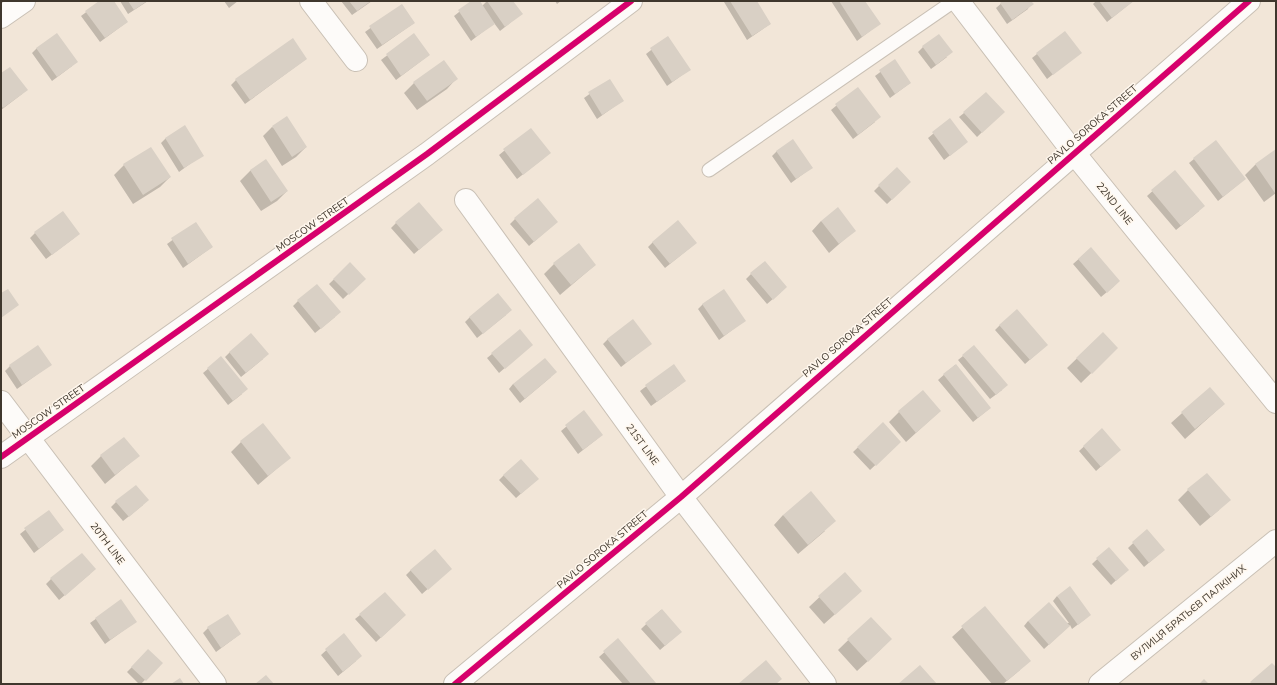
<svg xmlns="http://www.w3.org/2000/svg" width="1277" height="685" font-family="'Nunito Sans',sans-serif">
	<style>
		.shadow { fill: #0003 }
		.building { fill: #d9d0c5 }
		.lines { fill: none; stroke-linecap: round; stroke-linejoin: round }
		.service-casing { stroke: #c9c0b5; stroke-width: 15 }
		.minor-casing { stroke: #c9c0b5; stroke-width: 24 }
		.service { stroke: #fdfbf9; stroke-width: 13 }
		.minor { stroke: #fdfbf9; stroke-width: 22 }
		.cycleway-casing { stroke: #fff7ed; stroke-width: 8 }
		.cycleway { stroke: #d6006c; stroke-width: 6 }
		.labels { text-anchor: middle; stroke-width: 3; stroke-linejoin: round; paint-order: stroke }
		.street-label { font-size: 10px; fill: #3f372d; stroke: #fff7ed }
	</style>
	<rect width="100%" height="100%" fill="#f2e6d8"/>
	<!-- shadow -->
	<path class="shadow" d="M101,1H113L127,22L100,42L81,16Z
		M120,1H148L128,14Z
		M224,1H238L229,8Z
		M341,1H372L352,15Z
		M473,1H478L482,6L487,1H512L521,14L500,31L494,23L471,41L454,16Z
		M555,1H561L557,4Z
		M725,1H756L770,24L747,40L724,2Z
		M831,1H864L879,24L857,41Z
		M1004,1H1030L1028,9L1007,24L996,8Z
		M1096,1H1133L1107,22L1093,4Z
		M402,5L414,23L377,49L365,32Z
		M414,35L429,55L396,80L381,60Z
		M668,37L689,70L667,86L646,54Z
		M923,47L947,57L931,69L918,52Z
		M37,48L72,66L52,81L32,53Z
		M1080,53L1047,79L1032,58L1037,54Z
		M306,59L245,104L231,85L236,80Z
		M895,61L910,83L890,98L875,76Z
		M1,75L22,94L1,110Z
		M456,79L447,89L417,110L404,93L414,83Z
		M609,80L622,101L597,119L584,98Z
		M858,88L875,122L853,139L831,110Z
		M1003,112L977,137L959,117L964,113Z
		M950,120L962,146L944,160L928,138Z
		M272,127L306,147L296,157L282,166L263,136Z
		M531,129L544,158L517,179L499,155Z
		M166,138L202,155L179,172L161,143Z
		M777,151L811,168L791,183L772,156Z
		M1276,151V193L1264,202L1245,175L1255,165Z
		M1194,159L1240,183L1218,201L1189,163Z
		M266,161L287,191L277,201L261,211L240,181L250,171Z
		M124,165L170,177L160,187L133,204L114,175Z
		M897,168L910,182L887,204L874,191Z
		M1175,171L1199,211L1176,230L1147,196Z
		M515,219L552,226L529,246L510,224Z
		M821,221L855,230L829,253L812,231Z
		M196,223L212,247L183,268L167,244Z
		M396,223L437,234L414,254L391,228Z
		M35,233L74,238L46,259L30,238Z
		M653,242L691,247L665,268L648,247Z
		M1091,248L1114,286L1101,297L1073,264Z
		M350,264L364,279L343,299L329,284Z
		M554,264L595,265L560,295L544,274Z
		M751,274L781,292L767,304L746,279Z
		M298,301L335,317L315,333L293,306Z
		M703,304L744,321L719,340L698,309Z
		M506,315L477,338L465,322L470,317Z
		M1000,325L1042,349L1025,364L995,330Z
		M1103,333L1117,348L1081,383L1067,368Z
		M608,339L650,344L621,367L603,344Z
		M527,349L499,373L487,358L492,354Z
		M230,352L263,359L241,377L225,357Z
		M963,356L1002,390L990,399L958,360Z
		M221,358L242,394L228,405L203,373Z
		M50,365L17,389L5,371L10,366Z
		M674,365L680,385L651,406L640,391Z
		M955,365L990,408L973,422L938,380Z
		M551,377L520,403L509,389L513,384Z
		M1210,388L1224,404L1185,439L1171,423Z
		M940,411L906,442L889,422L899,412Z
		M584,412L597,439L578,454L561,431Z
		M883,424L900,442L870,470L853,452Z
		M1102,430L1115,454L1096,471L1079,451Z
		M241,442L289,458L258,485L231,452Z
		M101,456H138L105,484L91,466Z
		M504,475L533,483L516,498L499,480Z
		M1188,490L1219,510L1200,526L1178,500Z
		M116,502L143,505L123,521L111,507Z
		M49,511L63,530L34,553L20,534Z
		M783,515L825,531L798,554L774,525Z
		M1147,530L1164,550L1144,567L1128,548Z
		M1109,548L1123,574L1111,585L1092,564Z
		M411,570L446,573L422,594L406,575Z
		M845,573L861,591L824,624L809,607Z
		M90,574L59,600L46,584L51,579Z
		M1057,596L1085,619L1072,629L1070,625L1044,649L1024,626L1028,621L1069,623L1053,601Z
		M121,601L135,622L105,644L90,623Z
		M985,607L1020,670L1003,684H992L952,637Z
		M661,610L676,636L660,650L641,629Z
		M360,615L400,620L376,642L355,619Z
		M871,618L881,649L857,671L838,650Z
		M208,628L240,634L216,652L203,633Z
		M343,635L356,661L338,676L321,655Z
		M618,640L654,684H623L599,657Z
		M148,651L161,663L141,684H139L127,672Z"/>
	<!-- building -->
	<path class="building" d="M99,1H114L128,22L105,38L85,11Z
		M128,1H147L134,10Z
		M349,1H371L357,11Z
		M471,1H480L495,24L476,37L458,10Z
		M487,1H513L523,14L505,27Z
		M730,1H757L771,24L752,36Z
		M839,1H865L881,24L862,37Z
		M1002,1H1031L1034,4L1012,20L1000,3Z
		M1099,1H1134L1112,18Z
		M402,4L415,23L382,45L369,26Z
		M1065,31L1082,53L1053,75L1036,53Z
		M57,33L78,62L57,77L36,48Z
		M414,33L430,55L401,76L386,54Z
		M939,34L953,52L936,65L922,46Z
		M668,36L691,70L672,82L650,48Z
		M293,38L307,59L250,100L235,79Z
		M895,59L911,83L895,94L879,70Z
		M444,60L458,79L427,101L413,82Z
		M10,67L28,90L3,108L1,105V73Z
		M610,79L624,101L602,115L588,92Z
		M858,87L881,117L858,135L835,104Z
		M986,92L1005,112L982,133L963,112Z
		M287,116L307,147L292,157L272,126Z
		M950,118L968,142L950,156L932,132Z
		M185,125L204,156L184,168L165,138Z
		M531,128L551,153L523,175L503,149Z
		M793,139L813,168L796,179L776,151Z
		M1216,140L1246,179L1223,197L1193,158Z
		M151,147L171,177L143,195L123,164Z
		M1276,149V192L1275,193L1255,164Z
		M266,159L288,191L271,202L250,170Z
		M897,167L911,182L892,200L878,185Z
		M1175,170L1205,206L1181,226L1151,190Z
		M538,198L558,222L534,242L514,218Z
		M419,202L443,230L419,250L395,222Z
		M838,207L856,231L839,244L821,221Z
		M63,211L80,234L52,255L34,232Z
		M678,220L697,243L670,264L652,242Z
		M196,222L213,247L188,264L171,238Z
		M579,243L596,265L571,285L553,263Z
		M1091,247L1120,281L1107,293L1078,259Z
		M765,261L787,287L773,300L750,273Z
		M350,262L366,279L349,295L333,279Z
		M317,284L341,312L321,329L297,300Z
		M8,289L19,305L1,318V293Z
		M724,289L746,321L724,336L702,304Z
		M498,293L512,310L483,334L469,317Z
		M1017,309L1048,345L1030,360L999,325Z
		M633,319L652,344L626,363L607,339Z
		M520,329L533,345L505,369L491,353Z
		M1103,332L1118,348L1092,374L1076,358Z
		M251,333L269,354L246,373L229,352Z
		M38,345L52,365L22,385L9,365Z
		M974,345L1008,385L996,395L962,355Z
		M221,356L248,389L233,401L207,368Z
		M545,358L557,372L525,399L513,384Z
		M674,364L686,381L657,402L645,385Z
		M956,364L991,408L978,418L943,374Z
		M1210,387L1225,404L1195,429L1181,412Z
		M923,390L941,411L916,433L898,411Z
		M584,410L603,435L583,450L565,425Z
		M883,422L901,442L876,466L857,447Z
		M263,423L291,458L268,476L240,441Z
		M1102,428L1121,450L1101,467L1083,446Z
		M124,437L140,456L115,475L100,455Z
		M521,459L539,479L521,494L503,475Z
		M1207,473L1231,500L1211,517L1187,489Z
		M136,485L149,500L129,517L115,501Z
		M811,491L836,521L808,545L783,515Z
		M49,510L64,530L39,549L24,528Z
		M1147,529L1165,550L1149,563L1132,542Z
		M1109,547L1129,570L1116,581L1096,558Z
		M435,549L452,569L428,590L410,570Z
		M82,553L96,569L65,596L50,578Z
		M845,572L862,591L835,615L818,596Z
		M1070,586L1091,615L1078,625L1057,596Z
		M385,592L406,615L381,638L359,614Z
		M121,599L137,622L110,640L95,618Z
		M1049,602L1070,626L1049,645L1028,621Z
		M985,606L1031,661L1007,681L961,626Z
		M662,609L682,632L665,646L645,623Z
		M228,614L241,634L221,648L207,627Z
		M871,617L892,639L868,662L847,639Z
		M344,633L362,656L343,672L325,649Z
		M618,638L656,683L655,684H631L603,651Z
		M148,649L163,663L146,681L131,667Z
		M766,660L782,679L776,684H738Z
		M1272,663L1276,667V684H1252L1250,682Z
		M920,665L937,684H898Z
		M266,675L274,684H255Z
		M180,678L184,684H171Z
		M1204,679L1209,684H1199Z"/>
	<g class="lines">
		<defs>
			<path id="service" d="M709,170L954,1"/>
			<path id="minor" d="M311,1L356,60
				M958,1L1074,153L1276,402
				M1,17L24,1
				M466,200L681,497L825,684
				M1,402L215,684
				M1,457L427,154L631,1
				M455,684L681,497L1249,1
				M1100,684L1276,541"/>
		</defs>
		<!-- service casing -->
		<use href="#service" class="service-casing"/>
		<!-- minor casing -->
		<use href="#minor" class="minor-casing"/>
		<!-- service -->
		<use href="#service" class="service"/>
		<!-- minor -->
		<use href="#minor" class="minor"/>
		<defs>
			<path id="cycleway" d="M1,457L427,154L631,1
				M455,684L681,497L1249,1"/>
		</defs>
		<!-- cycleway casing -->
		<use href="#cycleway" class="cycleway-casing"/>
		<!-- cycleway -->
		<use href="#cycleway" class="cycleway"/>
	</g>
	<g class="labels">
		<!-- street labels -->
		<g class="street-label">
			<text transform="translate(1092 124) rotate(-41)" y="4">PAVLO SOROKA STREET</text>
			<text transform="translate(1115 203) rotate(51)" y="4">22ND LINE</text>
			<text transform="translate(312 224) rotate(-35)" y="4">MOSCOW STREET</text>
			<text transform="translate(847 337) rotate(-41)" y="4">PAVLO SOROKA STREET</text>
			<text transform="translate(48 411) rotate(-35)" y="4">MOSCOW STREET</text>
			<text transform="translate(643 444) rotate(54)" y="4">21ST LINE</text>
			<text transform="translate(108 543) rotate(53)" y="4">20TH LINE</text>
			<text transform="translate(602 549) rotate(-40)" y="4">PAVLO SOROKA STREET</text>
			<text transform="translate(1188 612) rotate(-39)" y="4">ВУЛИЦЯ БРАТЬЄВ ПАЛКІНИХ</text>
		</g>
	</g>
	<!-- border -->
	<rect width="1277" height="685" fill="none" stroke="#3f372d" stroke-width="4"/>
</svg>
